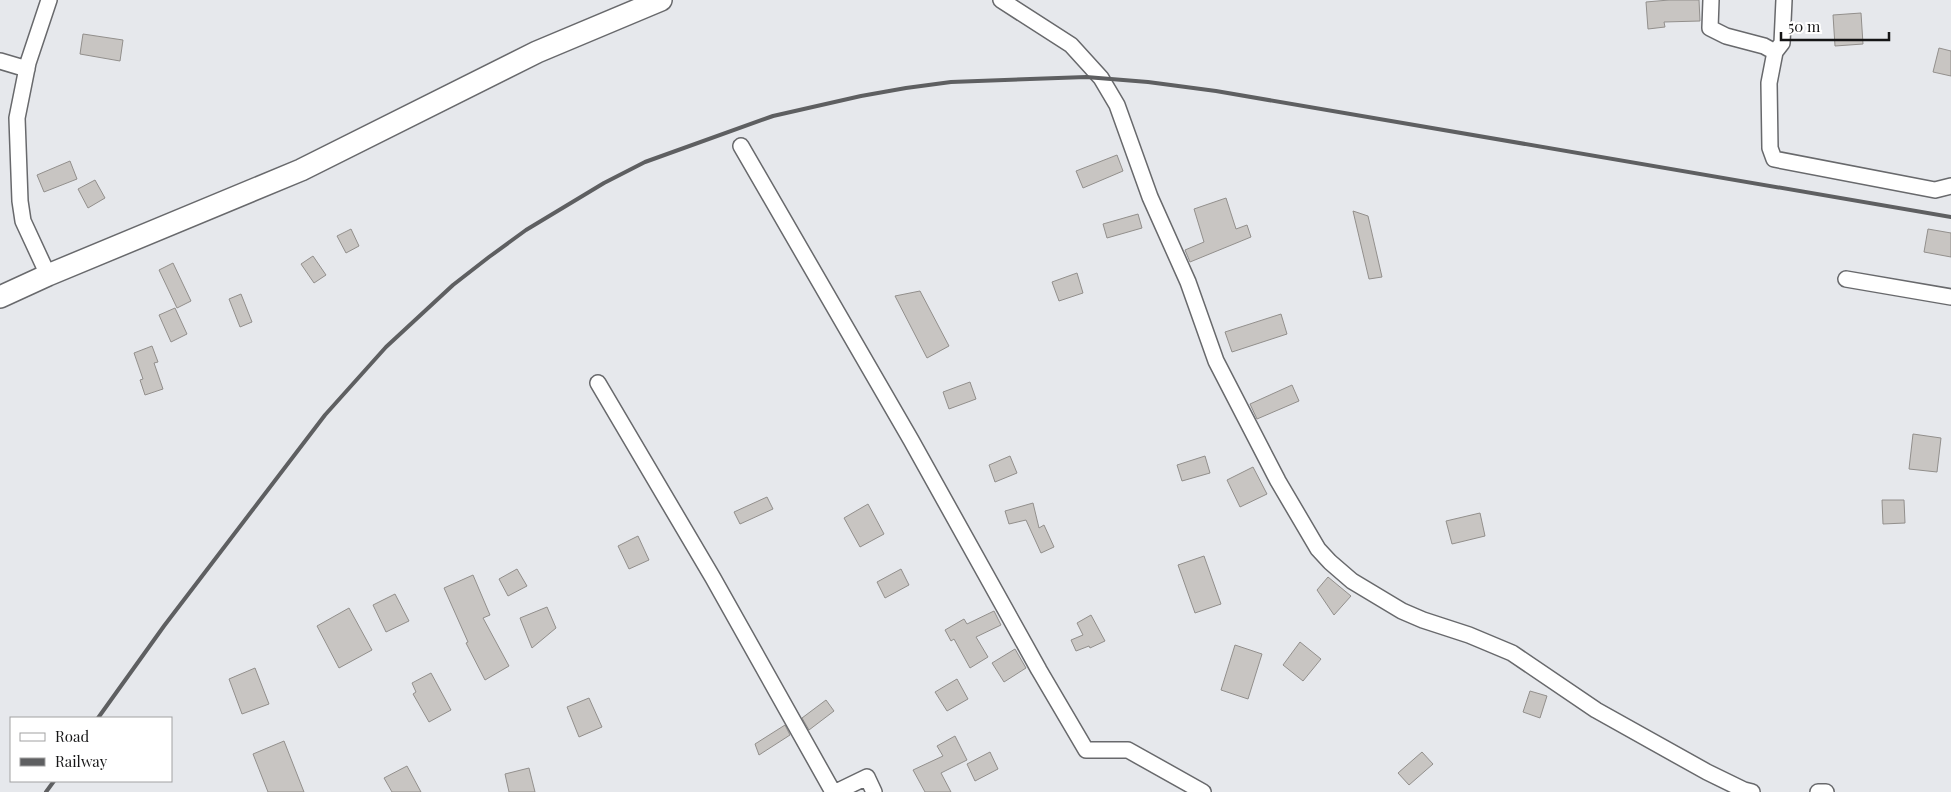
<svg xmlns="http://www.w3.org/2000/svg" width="1951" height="792" font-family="'Playfair Display',serif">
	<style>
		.building { fill: #c8c5c2; stroke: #928f8c }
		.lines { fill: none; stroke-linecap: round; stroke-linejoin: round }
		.minor-casing { stroke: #68696c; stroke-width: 18 }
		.secondary-casing { stroke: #68696c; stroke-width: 24 }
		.minor { stroke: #fff; stroke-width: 15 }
		.secondary { stroke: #fff; stroke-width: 21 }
		.rail { stroke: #5e5f61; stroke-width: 4 }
	</style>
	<rect width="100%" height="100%" fill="#e6e8ec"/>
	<!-- building -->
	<path class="building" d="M1669,0H1699L1700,21L1664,22L1665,27L1648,29L1646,2Z
		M1861,13L1863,44L1835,46L1833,15Z
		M83,34L123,40L120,61L80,54Z
		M1939,48L1951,51V76L1933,72Z
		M1117,155L1123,171L1083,188L1076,171Z
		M70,161L77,179L44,192L37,175Z
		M95,180L105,198L88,208L78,189Z
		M1226,198L1236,229L1247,225L1251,237L1190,262L1185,250L1204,242L1194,209Z
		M1353,211L1368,216L1382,277L1369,279Z
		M1138,214L1142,228L1107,238L1103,224Z
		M351,229L359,246L346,253L337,236Z
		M1928,229L1951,233V257L1924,252Z
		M313,256L326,275L314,283L301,264Z
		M173,263L191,301L177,308L159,270Z
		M1077,273L1083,293L1059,301L1052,282Z
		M920,291L949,346L927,358L895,296Z
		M241,294L252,322L240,327L229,299Z
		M175,308L187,334L171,342L159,315Z
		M1281,314L1287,334L1232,352L1225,332Z
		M152,346L158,362L154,363L163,389L145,395L140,380L143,379L134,353Z
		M970,382L976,399L949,409L943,392Z
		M1292,385L1299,401L1257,419L1250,404Z
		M1913,434L1941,438L1937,472L1909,469Z
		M1010,456L1017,473L995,482L989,465Z
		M1205,456L1210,473L1182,481L1177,465Z
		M1253,467L1267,494L1240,507L1227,480Z
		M767,497L773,509L740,524L734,512Z
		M1882,500H1904L1905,523L1883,524Z
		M1033,503L1039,528L1044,525L1054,547L1041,553L1026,520L1009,524L1005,511Z
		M868,504L884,534L860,547L844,518Z
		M1480,513L1485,536L1452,544L1446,521Z
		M638,536L649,560L629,569L618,546Z
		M1204,556L1221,604L1195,613L1178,565Z
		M517,569L527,586L508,596L499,579Z
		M901,569L909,585L885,598L877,582Z
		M473,575L490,615L483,618L509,666L485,680L466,643L468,642L444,588Z
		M1328,577L1351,596L1334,615L1317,590Z
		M395,594L409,621L386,632L373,605Z
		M547,607L556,628L532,648L520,618Z
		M349,608L372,650L339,668L317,626Z
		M994,611L1001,625L976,637L988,657L970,668L954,639L951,641L945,630L964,619L967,624Z
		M1091,615L1105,641L1090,648L1089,646L1076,651L1071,640L1083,635L1077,623Z
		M1300,642L1321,659L1303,681L1283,665Z
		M1235,645L1262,654L1248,699L1221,690Z
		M1015,649L1026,668L1004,682L992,663Z
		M255,668L269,704L242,714L229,679Z
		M431,673L451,710L429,722L413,694L416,692L412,683Z
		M957,679L968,699L947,711L935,692Z
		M1530,691L1547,696L1540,718L1523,712Z
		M589,698L602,727L579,737L567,707Z
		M826,700L834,711L809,730L802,718Z
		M785,725L790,735L759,755L755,744Z
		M955,736L967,760L941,773L951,792H925L913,770L943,756L937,746Z
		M284,741L304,792H268L253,754Z
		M990,752L998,769L975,781L967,764Z
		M1422,752L1433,764L1409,785L1398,773Z
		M407,766L421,792H392L384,778Z
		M529,768L535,792H509L505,774Z"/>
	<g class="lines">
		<defs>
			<path id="minor" d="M1001,0L1071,45L1101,78L1117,105L1150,197L1188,282L1216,361L1278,481L1318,549L1330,562L1352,581L1402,611L1423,620L1469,635L1512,653L1596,710L1707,772L1744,790L1752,792
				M1711,0L1710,28L1726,36L1764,46L1775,52
				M1784,0L1782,43L1775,52L1769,83L1770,148L1774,159L1935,190L1951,186
				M0,61L27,69
				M741,146L911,440L1039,670L1086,750H1128L1203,792
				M48,275L23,221L20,201L17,118L28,63L49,0
				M1846,279L1951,297
				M598,383L713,578L833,792
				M836,792L867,777L874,792
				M1818,792H1826"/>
			<path id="secondary" d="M0,297L48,275L301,170L537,52L661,0"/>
		</defs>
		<!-- minor casing -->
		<use href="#minor" class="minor-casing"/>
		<!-- secondary casing -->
		<use href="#secondary" class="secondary-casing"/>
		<!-- minor -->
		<use href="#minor" class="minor"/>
		<!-- secondary -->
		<use href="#secondary" class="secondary"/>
		<!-- rail -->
		<path class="rail" d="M98,718L164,626L325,415L386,347L453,285L489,257L526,230L604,183L645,162L773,116L861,96L906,88L951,82L1086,77L1148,82L1216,91L1951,217
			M46,792L54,781"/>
	</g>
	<!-- legend -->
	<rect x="10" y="717" width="162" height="65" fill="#ffffff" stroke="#a1a1a2"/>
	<rect x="20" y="733" width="25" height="8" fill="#ffffff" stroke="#a1a1a2"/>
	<text x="55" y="742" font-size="15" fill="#151516">Road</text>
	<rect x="20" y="758" width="25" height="8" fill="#5e5f61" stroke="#a1a1a2"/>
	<text x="55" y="767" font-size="15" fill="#151516">Railway</text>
	<!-- scale -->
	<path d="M1781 32v8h108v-8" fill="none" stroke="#151516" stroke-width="2.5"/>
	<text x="1788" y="32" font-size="15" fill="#151516" stroke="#ffffff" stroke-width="4" paint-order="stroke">50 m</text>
</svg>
